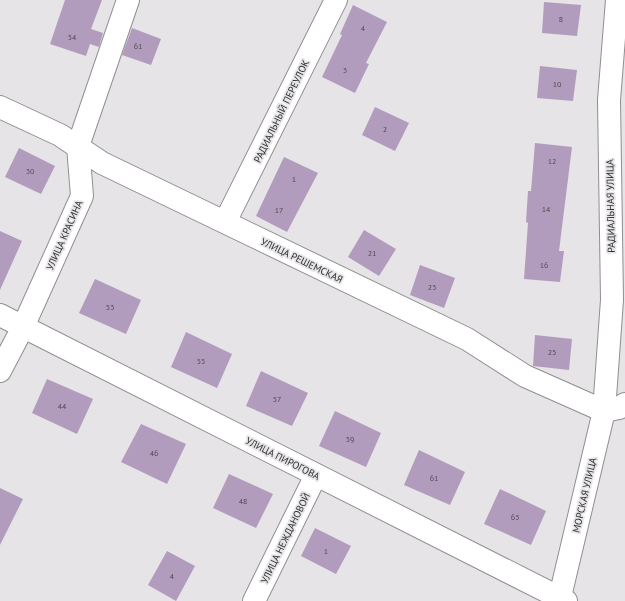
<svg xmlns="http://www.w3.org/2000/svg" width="625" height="601" font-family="'PT Sans',sans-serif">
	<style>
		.building { fill: #b29cbd }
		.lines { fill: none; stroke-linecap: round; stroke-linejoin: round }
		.street-casing { stroke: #908e91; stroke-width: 24 }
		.secondary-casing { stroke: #908e91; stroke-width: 24 }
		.street { stroke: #fff; stroke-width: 22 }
		.secondary { stroke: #fff; stroke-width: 22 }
		.labels { text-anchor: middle; stroke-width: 3.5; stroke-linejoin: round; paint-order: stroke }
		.number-label { font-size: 8px; fill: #504a53 }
		.street-label { font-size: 10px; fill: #2f2f30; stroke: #e6e4e7 }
	</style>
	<rect width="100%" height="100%" fill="#e6e4e7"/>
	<!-- building -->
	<path class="building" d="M65,0H102L91,29L103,33L99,47L90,44L86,56L50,44Z
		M544,2L581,5L577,36L542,33Z
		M353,5L387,22L366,63L369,64L355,93L322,77L342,35L340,34Z
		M132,28L161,39L151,65L122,55Z
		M540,66L577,70L573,101L537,98Z
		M375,107L409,123L395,151L362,135Z
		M535,143L572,147L559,251H564L560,282L524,279L528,223L526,222L528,191H531Z
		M19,148L55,166L41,194L5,177Z
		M284,157L318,173L287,232L256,216Z
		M364,230L396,249L379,276L348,257Z
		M0,231L22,241L0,290Z
		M420,265L455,278L444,308L410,295Z
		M95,279L141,300L126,334L79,313Z
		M186,332L232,354L217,388L171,367Z
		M535,335L572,339L569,370L533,366Z
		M261,371L308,393L292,426L246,406Z
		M47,379L93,399L77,434L32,413Z
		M335,411L381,433L366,467L319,446Z
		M141,424L186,444L167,484L121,462Z
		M419,450L465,472L450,505L404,485Z
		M229,474L273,494L256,528L213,508Z
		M0,488L23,499L0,545Z
		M500,489L546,511L531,545L484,524Z
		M315,528L351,546L336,574L301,556Z
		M167,551L195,566L176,601L148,585Z"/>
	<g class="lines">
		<defs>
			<path id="street" d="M0,107L60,135L102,163L467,339L525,376L604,411
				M225,222L336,0
				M0,371L23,327L82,196L78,146L128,0
				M604,411L619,408L625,404
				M254,601L316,475
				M559,601L604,411L612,300L609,100L617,0"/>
			<path id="secondary" d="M0,315L566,601"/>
		</defs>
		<!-- street casing -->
		<use href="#street" class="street-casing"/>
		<!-- secondary casing -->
		<use href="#secondary" class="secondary-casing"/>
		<!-- street -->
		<use href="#street" class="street"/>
		<!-- secondary -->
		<use href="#secondary" class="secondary"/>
	</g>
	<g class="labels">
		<!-- number labels -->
		<g class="number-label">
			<text x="561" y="22">8</text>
			<text x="363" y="31">4</text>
			<text x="72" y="40">54</text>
			<text x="138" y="49">61</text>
			<text x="345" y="73">3</text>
			<text x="557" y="87">10</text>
			<text x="385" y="132">2</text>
			<text x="552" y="164">12</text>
			<text x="30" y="174">30</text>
			<text x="294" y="182">1</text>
			<text x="546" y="212">14</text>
			<text x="279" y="213">17</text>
			<text x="372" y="256">21</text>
			<text x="544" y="268">16</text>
			<text x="432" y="290">23</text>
			<text x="110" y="310">53</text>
			<text x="552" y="355">25</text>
			<text x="201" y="364">55</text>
			<text x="277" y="402">57</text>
			<text x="62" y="409">44</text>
			<text x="350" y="442">59</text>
			<text x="154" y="456">46</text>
			<text x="434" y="481">61</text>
			<text x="243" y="504">48</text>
			<text x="515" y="520">63</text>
			<text x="326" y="554">1</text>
			<text x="172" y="579">4</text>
		</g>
		<!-- street labels -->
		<g class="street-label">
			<text transform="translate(281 111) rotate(-64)" y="4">РАДИАЛЬНЫЙ ПЕРЕУЛОК</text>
			<text transform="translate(610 206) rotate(-91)" y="4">РАДИАЛЬНАЯ УЛИЦА</text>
			<text transform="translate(64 235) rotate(-66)" y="4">УЛИЦА КРАСИНА</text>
			<text transform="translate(302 260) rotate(26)" y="4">УЛИЦА РЕШЕМСКАЯ</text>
			<text transform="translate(283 458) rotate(27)" y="4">УЛИЦА ПИРОГОВА</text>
			<text transform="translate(584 495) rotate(-77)" y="4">МОРСКАЯ УЛИЦА</text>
			<text transform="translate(285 538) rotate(-64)" y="4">УЛИЦА НЕЖДАНОВОЙ</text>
		</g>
	</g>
</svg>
